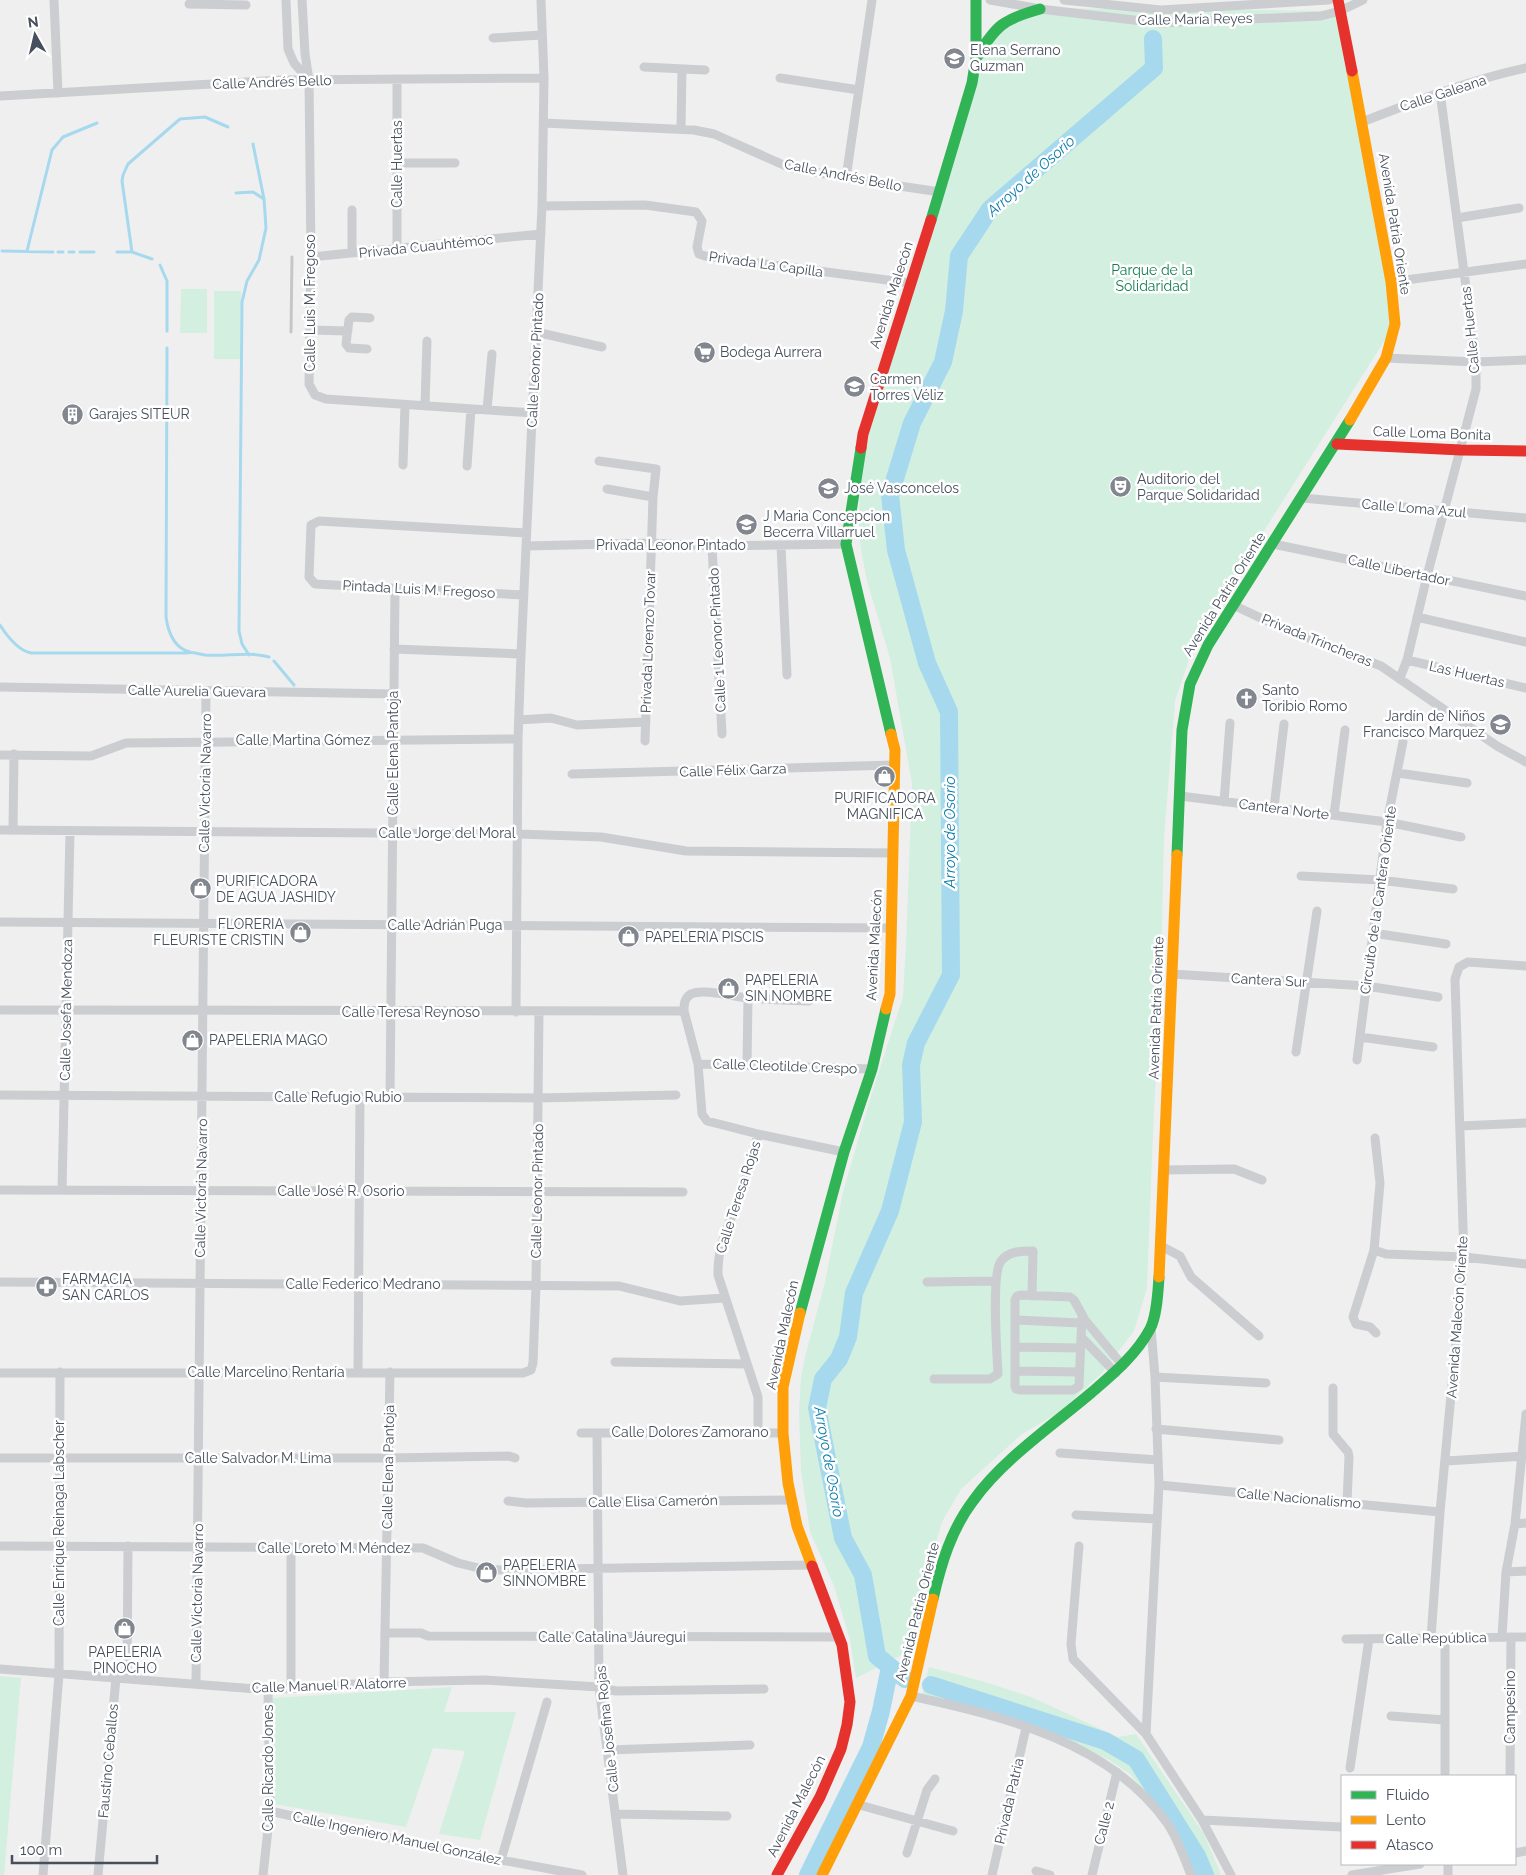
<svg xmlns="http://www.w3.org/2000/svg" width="1526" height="1875" font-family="Raleway,sans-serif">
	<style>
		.green { fill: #d3efe0 }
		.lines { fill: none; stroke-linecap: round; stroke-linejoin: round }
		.stream { stroke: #a6d9ee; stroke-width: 3 }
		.river { stroke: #a6d9ee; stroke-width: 18 }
		.street { stroke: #cbcdd0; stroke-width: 9 }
		.fast { stroke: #30b455; stroke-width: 11 }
		.slow { stroke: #ff9f0a; stroke-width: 11 }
		.jam { stroke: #e5322d; stroke-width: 11 }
		.rail { stroke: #c5c6c8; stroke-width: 3 }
		.labels { text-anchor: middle; stroke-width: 5; stroke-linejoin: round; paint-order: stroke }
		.street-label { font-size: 14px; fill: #464f5c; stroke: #fff }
		.poi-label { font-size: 14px; fill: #464f5c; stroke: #fff; text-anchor: start }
		.park-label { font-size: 14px; fill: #157e52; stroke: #fff }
		.water-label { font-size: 15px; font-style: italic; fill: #0a7baa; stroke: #fff }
	</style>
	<rect width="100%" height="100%" fill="#f0efef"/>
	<!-- green -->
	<path class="green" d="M1032,8L1340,11L1395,324L1217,605L1195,642L1175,701L1164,838L1160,1012L1154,1109L1147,1288L1134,1331L1102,1373L1058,1413L1022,1434L961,1489L942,1522L928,1571L912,1650L856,1678L850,1640L834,1586L810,1532L801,1471L799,1412L801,1377L805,1357L825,1282L843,1192L871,1096L903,997L906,945L912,784L890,658L867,581L861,550L859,529L860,454L976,58L1001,23Z
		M181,289H207V333H180Z
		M214,291H241L240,359H214Z
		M929,1667L985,1682L1031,1697L1118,1737L1136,1734L1204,1834L1221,1875H1195L1173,1827L1130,1774L1109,1760L1020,1720L977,1707L922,1695Z
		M0,1676L21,1678L4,1875H0Z
		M452,1687L444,1712H516L480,1840L439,1834L465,1751L433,1748L406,1827L274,1804L273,1698Z"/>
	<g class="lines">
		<!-- stream -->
		<path class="stream" d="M236,193L253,192L264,199
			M2,251L53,252
			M27,251L52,150L63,137L97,123
			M58,252H63
			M69,252H74
			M80,252H94
			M117,252H132L152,259
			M132,252L122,181L123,175L128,164L180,119L205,117L228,127
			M160,265L167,281V331
			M167,348L166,617C168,631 173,648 190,652
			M0,625C7,636 17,650 31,653H186C192,651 198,654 205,655C226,657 249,651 269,657
			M249,655L242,644L239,631L242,302L247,281L259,260L266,228L264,199L253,144
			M274,661L294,685"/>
		<!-- river -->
		<path class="river" d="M905,1679L877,1656L863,1575L843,1538L817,1408L823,1379L839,1359L848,1337L854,1293L890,1211L913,1122L911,1065L916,1043L951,975L949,712L927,663L896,550L890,495L912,423L943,362L954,311L959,256L990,209L1154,68L1153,39
			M931,1685L1105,1741L1136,1759L1197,1856L1205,1875
			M808,1875L871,1747L881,1711L890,1667"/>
		<!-- street -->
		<path class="street" d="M54,0L58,93
			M286,0L288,49L294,63L309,80
			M302,0L305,54L309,80L311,257L309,384L315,395L326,399L533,413
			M990,0L1040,9L1159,23L1321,16L1340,11L1363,0
			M1064,0L1161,10L1329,0
			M189,4L246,5
			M493,38L542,35
			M644,67L705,70
			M780,78L859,90
			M397,79V249
			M0,96L282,80L544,78
			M1362,122C1416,101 1470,80 1526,68
			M543,123L694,130L714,134L788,167L846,178L940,192
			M681,129L682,69
			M398,163H455
			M846,178L872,0
			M542,206L645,205L696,212L702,221L697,247L699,254L705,256L910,283
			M1457,218L1519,208
			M352,253V210
			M311,257L541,234
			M1391,282L1526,264
			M310,330L348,331
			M536,332L602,347
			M367,349L349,348L346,344L349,320L352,317L370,318
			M1386,358L1476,362L1526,360
			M425,406L427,341
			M487,410L492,354
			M599,461L656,469L653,497
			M403,465L405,405
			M467,466L471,409
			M607,489L653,497L645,741
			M1302,498L1526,518
			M1273,544L1526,596
			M781,545L787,675
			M526,546L651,543L712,546L846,544
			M712,546L722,734
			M524,595L315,584L309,577L311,525L319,521L526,533
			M1233,605L1278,626L1381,666L1497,746L1526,762
			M1417,617L1526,642
			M394,649L521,654
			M1407,660L1526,688
			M1400,678L1407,660L1427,576L1476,389V362L1440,92
			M0,687L394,694
			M519,720L551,718L577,725L646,722
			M0,755L91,756L126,743L518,739
			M1398,773L1467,783
			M572,774L894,765
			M1180,796L1387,822L1461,837
			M1224,802L1230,723
			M1274,808L1284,724
			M1334,815L1345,730
			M0,830L519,834L601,837L686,851L892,853
			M13,830L14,754
			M1301,876L1380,880L1453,889
			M0,922L891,928
			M1373,933L1446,944
			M1172,974L1366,986L1438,997
			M809,1001C789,1000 769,1000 749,998C734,997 704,988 691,994C684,998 684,1005 684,1011L698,1064L702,1114L707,1121L715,1123L758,1134L844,1152
			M0,1010L684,1011
			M516,1012L518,739L521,654L542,206L544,78L541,0
			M1360,1037L1433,1047
			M1296,1052L1317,911
			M1357,1060L1387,822L1403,742
			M698,1064L872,1069
			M747,1065L748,998
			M0,1095L538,1098L676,1095
			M390,1097L395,588
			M1460,1126L1526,1123
			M758,1134C753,1152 749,1170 743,1187C733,1218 717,1241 718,1275L758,1397V1433
			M1375,1138L1380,1183L1374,1250L1353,1317L1356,1324L1370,1327L1376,1333
			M1164,1170L1234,1169L1262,1180
			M0,1190L683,1192
			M62,1190L70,831
			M1161,1246L1180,1256L1191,1277L1259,1336
			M1374,1250L1386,1254L1464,1257L1526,1264
			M0,1282L619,1286L680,1301L724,1298
			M927,1282L996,1281
			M1082,1316L1079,1386L1073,1390H1020L1016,1389L1015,1386V1300L1017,1296L1021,1295L1070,1297L1074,1300L1085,1320L1123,1366
			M1015,1320L1081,1323
			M1081,1337L1116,1373
			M1015,1347L1080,1348
			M615,1362L747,1364
			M1015,1371L1079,1372
			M358,1372L360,1097
			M0,1373H523L531,1370L533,1363L536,1285L539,1012
			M1155,1377L1266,1383
			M934,1379H990L998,1374C997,1353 991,1274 1001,1261C1009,1251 1021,1251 1033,1251L1032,1296
			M1333,1388V1434L1348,1452L1349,1457L1347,1502
			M1156,1429L1279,1440
			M581,1433H783
			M597,1433L599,1687L623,1875
			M1060,1453L1158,1460
			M0,1458H388L509,1456L515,1458
			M1446,1461L1525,1456
			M1159,1485L1440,1512
			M508,1501L526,1503L792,1500
			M1076,1515L1157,1519
			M1515,1524L1526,1523
			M0,1546L423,1548L458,1563L487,1570L813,1565
			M1079,1546L1071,1644L1073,1659L1146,1734L1202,1820L1231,1875
			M1506,1572L1526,1571
			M385,1633H421L428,1636L839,1637
			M1502,1637L1506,1572L1515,1524L1526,1414
			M1431,1638L1440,1512L1464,1257L1455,979L1459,967L1468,962L1526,966
			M1346,1639L1526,1637
			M0,1669L268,1690L384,1682L484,1680L599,1687L616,1691L764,1689
			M127,1679L128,1546
			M384,1682L390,1372
			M196,1684L206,691
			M291,1688V1547
			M911,1696C1003,1716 1110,1742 1167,1823C1178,1839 1184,1858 1191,1875
			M1391,1716L1445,1720
			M1146,1734L1159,1485L1155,1377L1151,1328
			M608,1750L750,1745
			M1350,1768L1369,1639
			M1445,1776V1638
			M1510,1776L1511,1637
			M856,1804L953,1831
			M270,1811L420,1845L582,1875
			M616,1814L727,1816
			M1202,1820L1342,1827
			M907,1853L927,1790L935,1779
			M1515,1853L1526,1851
			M501,1860L547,1702
			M1448,1864V1875
			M1036,1871L1050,1875
			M43,1875L59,1674L60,1372
			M98,1875L116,1678
			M263,1875L270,1811L268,1690
			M992,1875L1026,1728
			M1092,1875L1117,1772
			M1352,1875L1420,1864"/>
		<!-- fast -->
		<path class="fast" d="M977,57C996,25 1004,19 1040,9
			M931,220L972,83L976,58V0
			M861,448L846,544L891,734
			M1177,855L1182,730L1190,684L1208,645L1350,420
			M800,1313L844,1152L872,1069L886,1009
			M933,1599C941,1564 951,1530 973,1501C1001,1461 1053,1425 1091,1393C1113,1374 1136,1355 1150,1329C1157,1316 1158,1291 1159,1277"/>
		<!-- slow -->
		<path class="slow" d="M1350,420L1386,358L1395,324L1391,282L1352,71
			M886,1009L890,994L895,750L891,734
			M1159,1277L1177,855
			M800,1313L783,1387V1433L788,1483L797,1526L812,1566
			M822,1875L911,1696L933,1599"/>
		<!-- jam -->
		<path class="jam" d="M1338,0L1352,71
			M1337,444L1461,450L1526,451
			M861,448L863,434L931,220
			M777,1875L820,1797L841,1749L847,1725L850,1702L842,1645L812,1566"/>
		<!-- rail -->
		<path class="rail" d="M291,332L292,257"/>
	</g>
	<!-- icons -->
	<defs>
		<symbol id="school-disc" viewBox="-11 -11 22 22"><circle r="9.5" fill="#82878f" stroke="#fff"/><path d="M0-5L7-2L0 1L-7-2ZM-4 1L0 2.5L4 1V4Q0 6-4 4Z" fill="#fff"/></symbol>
		<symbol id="supermarket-disc" viewBox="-11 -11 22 22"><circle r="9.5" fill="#82878f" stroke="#fff"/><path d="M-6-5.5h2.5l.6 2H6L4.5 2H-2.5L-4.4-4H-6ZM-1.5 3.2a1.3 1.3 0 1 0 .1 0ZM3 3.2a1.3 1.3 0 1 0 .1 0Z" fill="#fff"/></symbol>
		<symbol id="building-disc" viewBox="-11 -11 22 22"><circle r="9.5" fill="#82878f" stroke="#fff"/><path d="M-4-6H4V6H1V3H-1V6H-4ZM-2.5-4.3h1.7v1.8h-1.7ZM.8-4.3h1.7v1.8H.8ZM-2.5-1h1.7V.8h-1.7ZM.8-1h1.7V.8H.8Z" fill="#fff"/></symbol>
		<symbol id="theatre-disc" viewBox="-11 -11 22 22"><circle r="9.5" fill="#82878f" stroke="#fff"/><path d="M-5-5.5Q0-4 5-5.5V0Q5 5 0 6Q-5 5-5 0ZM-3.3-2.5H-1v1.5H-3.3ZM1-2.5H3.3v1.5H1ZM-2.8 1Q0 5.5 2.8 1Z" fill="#fff"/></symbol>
		<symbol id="church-disc" viewBox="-11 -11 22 22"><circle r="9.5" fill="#82878f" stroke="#fff"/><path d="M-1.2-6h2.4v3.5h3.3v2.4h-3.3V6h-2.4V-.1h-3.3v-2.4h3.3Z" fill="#fff"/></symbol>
		<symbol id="shop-disc" viewBox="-11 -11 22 22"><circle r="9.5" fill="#82878f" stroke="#fff"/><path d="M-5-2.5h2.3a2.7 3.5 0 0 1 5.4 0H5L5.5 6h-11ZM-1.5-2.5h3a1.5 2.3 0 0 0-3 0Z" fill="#fff"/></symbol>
		<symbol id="pharmacy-disc" viewBox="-11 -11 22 22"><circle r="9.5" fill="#82878f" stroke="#fff"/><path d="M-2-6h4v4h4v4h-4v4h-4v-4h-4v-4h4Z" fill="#fff"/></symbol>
	</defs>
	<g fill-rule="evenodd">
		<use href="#school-disc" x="942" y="46" width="25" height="25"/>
		<use href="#supermarket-disc" x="692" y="340" width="25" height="25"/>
		<use href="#school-disc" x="842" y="374" width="25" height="25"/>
		<use href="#building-disc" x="60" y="402" width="25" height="25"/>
		<use href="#theatre-disc" x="1108" y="474" width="25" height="25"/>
		<use href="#school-disc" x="816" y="476" width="25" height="25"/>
		<use href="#school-disc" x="734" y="512" width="25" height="25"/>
		<use href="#church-disc" x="1234" y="686" width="25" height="25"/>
		<use href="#school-disc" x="1488" y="712" width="25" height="25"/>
		<use href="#shop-disc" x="872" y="764" width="25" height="25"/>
		<use href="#shop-disc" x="188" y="876" width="25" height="25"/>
		<use href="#shop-disc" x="288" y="920" width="25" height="25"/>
		<use href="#shop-disc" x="616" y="924" width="25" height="25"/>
		<use href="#shop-disc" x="716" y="976" width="25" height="25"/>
		<use href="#shop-disc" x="180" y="1028" width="25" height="25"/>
		<use href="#pharmacy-disc" x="34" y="1274" width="25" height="25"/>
		<use href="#shop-disc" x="474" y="1560" width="25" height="25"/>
		<use href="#shop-disc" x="112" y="1616" width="25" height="25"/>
	</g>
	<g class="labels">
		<!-- street labels -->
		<g class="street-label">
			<text transform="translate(1195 19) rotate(-1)" y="5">Calle María Reyes</text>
			<text transform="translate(272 82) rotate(-2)" y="5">Calle Andrés Bello</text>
			<text transform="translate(1443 93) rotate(-18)" y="5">Calle Galeana</text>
			<text transform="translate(397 164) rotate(-90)" y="5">Calle Huertas</text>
			<text transform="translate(843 175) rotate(11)" y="5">Calle Andrés Bello</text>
			<text transform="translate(1395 224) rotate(81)" y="5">Avenida Patria Oriente</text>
			<text transform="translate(426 246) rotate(-6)" y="5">Privada Cuauhtémoc</text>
			<text transform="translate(766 264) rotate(8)" y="5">Privada La Capilla</text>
			<text transform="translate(891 295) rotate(-72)" y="5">Avenida Malecón</text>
			<text transform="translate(310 303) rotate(-90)" y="5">Calle Luis M. Fregoso</text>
			<text transform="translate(1470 330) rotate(-96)" y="5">Calle Huertas</text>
			<text transform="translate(535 360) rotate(-87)" y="5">Calle Leonor Pintado</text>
			<text transform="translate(1432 433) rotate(2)" y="5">Calle Loma Bonita</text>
			<text transform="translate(1414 508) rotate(5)" y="5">Calle Loma Azul</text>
			<text x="671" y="550">Privada Leonor Pintado</text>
			<text transform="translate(1399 570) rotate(12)" y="5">Calle Libertador</text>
			<text transform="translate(419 589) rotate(3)" y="5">Pintada Luis M. Fregoso</text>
			<text transform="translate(1224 594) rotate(-58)" y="5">Avenida Patria Oriente</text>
			<text transform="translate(717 640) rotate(-93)" y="5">Calle 1 Leonor Pintado</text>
			<text transform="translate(1317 640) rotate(22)" y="5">Privada Trincheras</text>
			<text transform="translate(648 642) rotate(-88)" y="5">Privada Lorenzo Tovar</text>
			<text transform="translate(1467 674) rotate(13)" y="5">Las Huertas</text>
			<text transform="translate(197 691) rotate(1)" y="5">Calle Aurelia Guevara</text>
			<text x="303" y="745">Calle Martina Gómez</text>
			<text transform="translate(393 753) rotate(-90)" y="5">Calle Elena Pantoja</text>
			<text transform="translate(733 770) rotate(-2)" y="5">Calle Félix Garza</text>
			<text transform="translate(205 783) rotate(-89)" y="5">Calle Victoria Navarro</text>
			<text transform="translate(1284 809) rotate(7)" y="5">Cantera Norte</text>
			<text x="447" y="838">Calle Jorge del Moral</text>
			<text transform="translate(1378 900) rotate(-82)" y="5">Circuito de la Cantera Oriente</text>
			<text x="445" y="930">Calle Adrián Puga</text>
			<text transform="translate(874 945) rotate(-87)" y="5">Avenida Malecón</text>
			<text transform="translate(1269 980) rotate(3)" y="5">Cantera Sur</text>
			<text transform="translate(1156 1008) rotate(-88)" y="5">Avenida Patria Oriente</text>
			<text transform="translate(66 1010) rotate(-89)" y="5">Calle Josefa Mendoza</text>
			<text x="411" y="1017">Calle Teresa Reynoso</text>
			<text transform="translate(785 1066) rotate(2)" y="5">Calle Cleotilde Crespo</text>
			<text x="338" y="1102">Calle Refugio Rubio</text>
			<text transform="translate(201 1188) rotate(-89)" y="5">Calle Victoria Navarro</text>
			<text x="341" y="1196">Calle José R. Osorio</text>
			<text transform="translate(537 1191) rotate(-89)" y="5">Calle Leonor Pintado</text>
			<text transform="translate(738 1197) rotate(-72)" y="5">Calle Teresa Rojas</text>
			<text x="363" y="1289">Calle Federico Medrano</text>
			<text transform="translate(1457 1317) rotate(-86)" y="5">Avenida Malecón Oriente</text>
			<text transform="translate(782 1335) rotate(-78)" y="5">Avenida Malecón</text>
			<text x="266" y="1377">Calle Marcelino Rentaría</text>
			<text x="690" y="1437">Calle Dolores Zamorano</text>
			<text x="258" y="1463">Calle Salvador M. Lima</text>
			<text transform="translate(388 1467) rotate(-89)" y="5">Calle Elena Pantoja</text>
			<text transform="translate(1299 1498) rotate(5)" y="5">Calle Nacionalismo</text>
			<text transform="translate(653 1501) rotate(-1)" y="5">Calle Elisa Camerón</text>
			<text transform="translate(59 1523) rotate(-90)" y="5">Calle Enrique Reinaga Labscher</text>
			<text x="334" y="1553">Calle Loreto M. Méndez</text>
			<text transform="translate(197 1593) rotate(-89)" y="5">Calle Victoria Navarro</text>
			<text transform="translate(917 1612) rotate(-76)" y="5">Avenida Patria Oriente</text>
			<text x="612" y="1642">Calle Catalina Jáuregui</text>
			<text transform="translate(1436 1638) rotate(-1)" y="5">Calle República</text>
			<text transform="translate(329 1685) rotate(-2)" y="5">Calle Manuel R. Alatorre</text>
			<text transform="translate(1510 1707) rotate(-90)" y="5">Campesino</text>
			<text transform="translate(607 1729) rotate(-96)" y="5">Calle Josefina Rojas</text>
			<text transform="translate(108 1761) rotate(-85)" y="5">Faustino Ceballos</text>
			<text transform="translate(268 1768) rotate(-90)" y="5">Calle Ricardo Jones</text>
			<text transform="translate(1009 1801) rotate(-77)" y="5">Privada Patria</text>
			<text transform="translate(796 1806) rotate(-63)" y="5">Avenida Malecón</text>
			<text transform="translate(1104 1823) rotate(-76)" y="5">Calle 2</text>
			<text transform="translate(397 1838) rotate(12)" y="5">Calle Ingeniero Manuel González</text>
		</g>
		<!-- poi labels -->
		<g class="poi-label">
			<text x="970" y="55">Elena Serrano<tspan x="970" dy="16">Guzman</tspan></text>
			<text x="720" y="357">Bodega Aurrera</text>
			<text x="870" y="384">Carmen<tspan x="870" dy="16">Torres Véliz</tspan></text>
			<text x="89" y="419">Garajes SITEUR</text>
			<text x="1137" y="484">Auditorio del<tspan x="1137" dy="16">Parque Solidaridad</tspan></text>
			<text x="844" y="493">José Vasconcelos</text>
			<text x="763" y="521">J Maria Concepcion<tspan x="763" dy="16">Becerra Villarruel</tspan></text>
			<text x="1262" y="695">Santo<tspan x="1262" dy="16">Toribio Romo</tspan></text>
			<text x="1485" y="721" text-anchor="end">Jardín de Niños<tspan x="1485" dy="16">Francisco Marquez</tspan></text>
			<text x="885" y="803" text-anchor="middle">PURIFICADORA<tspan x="885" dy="16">MAGNIFICA</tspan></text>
			<text x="216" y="886">PURIFICADORA<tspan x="216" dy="16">DE AGUA JASHIDY</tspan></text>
			<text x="284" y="929" text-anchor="end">FLORERIA<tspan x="284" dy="16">FLEURISTE CRISTIN</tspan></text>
			<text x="645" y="942">PAPELERIA PISCIS</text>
			<text x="745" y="985">PAPELERIA<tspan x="745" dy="16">SIN NOMBRE</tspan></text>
			<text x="209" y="1045">PAPELERIA MAGO</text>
			<text x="62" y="1284">FARMACIA<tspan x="62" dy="16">SAN CARLOS</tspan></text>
			<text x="503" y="1570">PAPELERIA<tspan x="503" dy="16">SINNOMBRE</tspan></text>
			<text x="125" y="1657" text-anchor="middle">PAPELERIA<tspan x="125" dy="16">PINOCHO</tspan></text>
		</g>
		<!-- park labels -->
		<g class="park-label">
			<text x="1152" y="275">Parque de la<tspan x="1152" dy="16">Solidaridad</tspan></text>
		</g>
		<!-- water labels -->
		<g class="water-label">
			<text transform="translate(1031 176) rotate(-42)" y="5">Arroyo de Osorio</text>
			<text transform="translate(950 832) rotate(-90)" y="5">Arroyo de Osorio</text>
			<text transform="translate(829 1462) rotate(80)" y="5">Arroyo de Osorio</text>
		</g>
	</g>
	<!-- legend -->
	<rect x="1341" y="1775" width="175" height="90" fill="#ffffff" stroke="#b5b9be"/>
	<rect x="1351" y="1791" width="25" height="8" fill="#30b455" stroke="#b5b9be"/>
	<text x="1386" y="1800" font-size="15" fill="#464f5c">Fluido</text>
	<rect x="1351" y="1816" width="25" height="8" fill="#ff9f0a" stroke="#b5b9be"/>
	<text x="1386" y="1825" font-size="15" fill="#464f5c">Lento</text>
	<rect x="1351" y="1841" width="25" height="8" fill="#e5322d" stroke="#b5b9be"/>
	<text x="1386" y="1850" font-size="15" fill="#464f5c">Atasco</text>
	<!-- north arrow -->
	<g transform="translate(35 35) rotate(352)" stroke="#ffffff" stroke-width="4" paint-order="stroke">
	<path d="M0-4L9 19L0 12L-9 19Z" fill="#464f5c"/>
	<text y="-8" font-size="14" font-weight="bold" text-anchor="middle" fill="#464f5c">N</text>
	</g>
	<!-- scale -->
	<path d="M12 1855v8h145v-8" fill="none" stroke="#464f5c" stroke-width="2.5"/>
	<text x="20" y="1855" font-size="15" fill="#464f5c" stroke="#ffffff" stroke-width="4" paint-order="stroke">100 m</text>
</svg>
